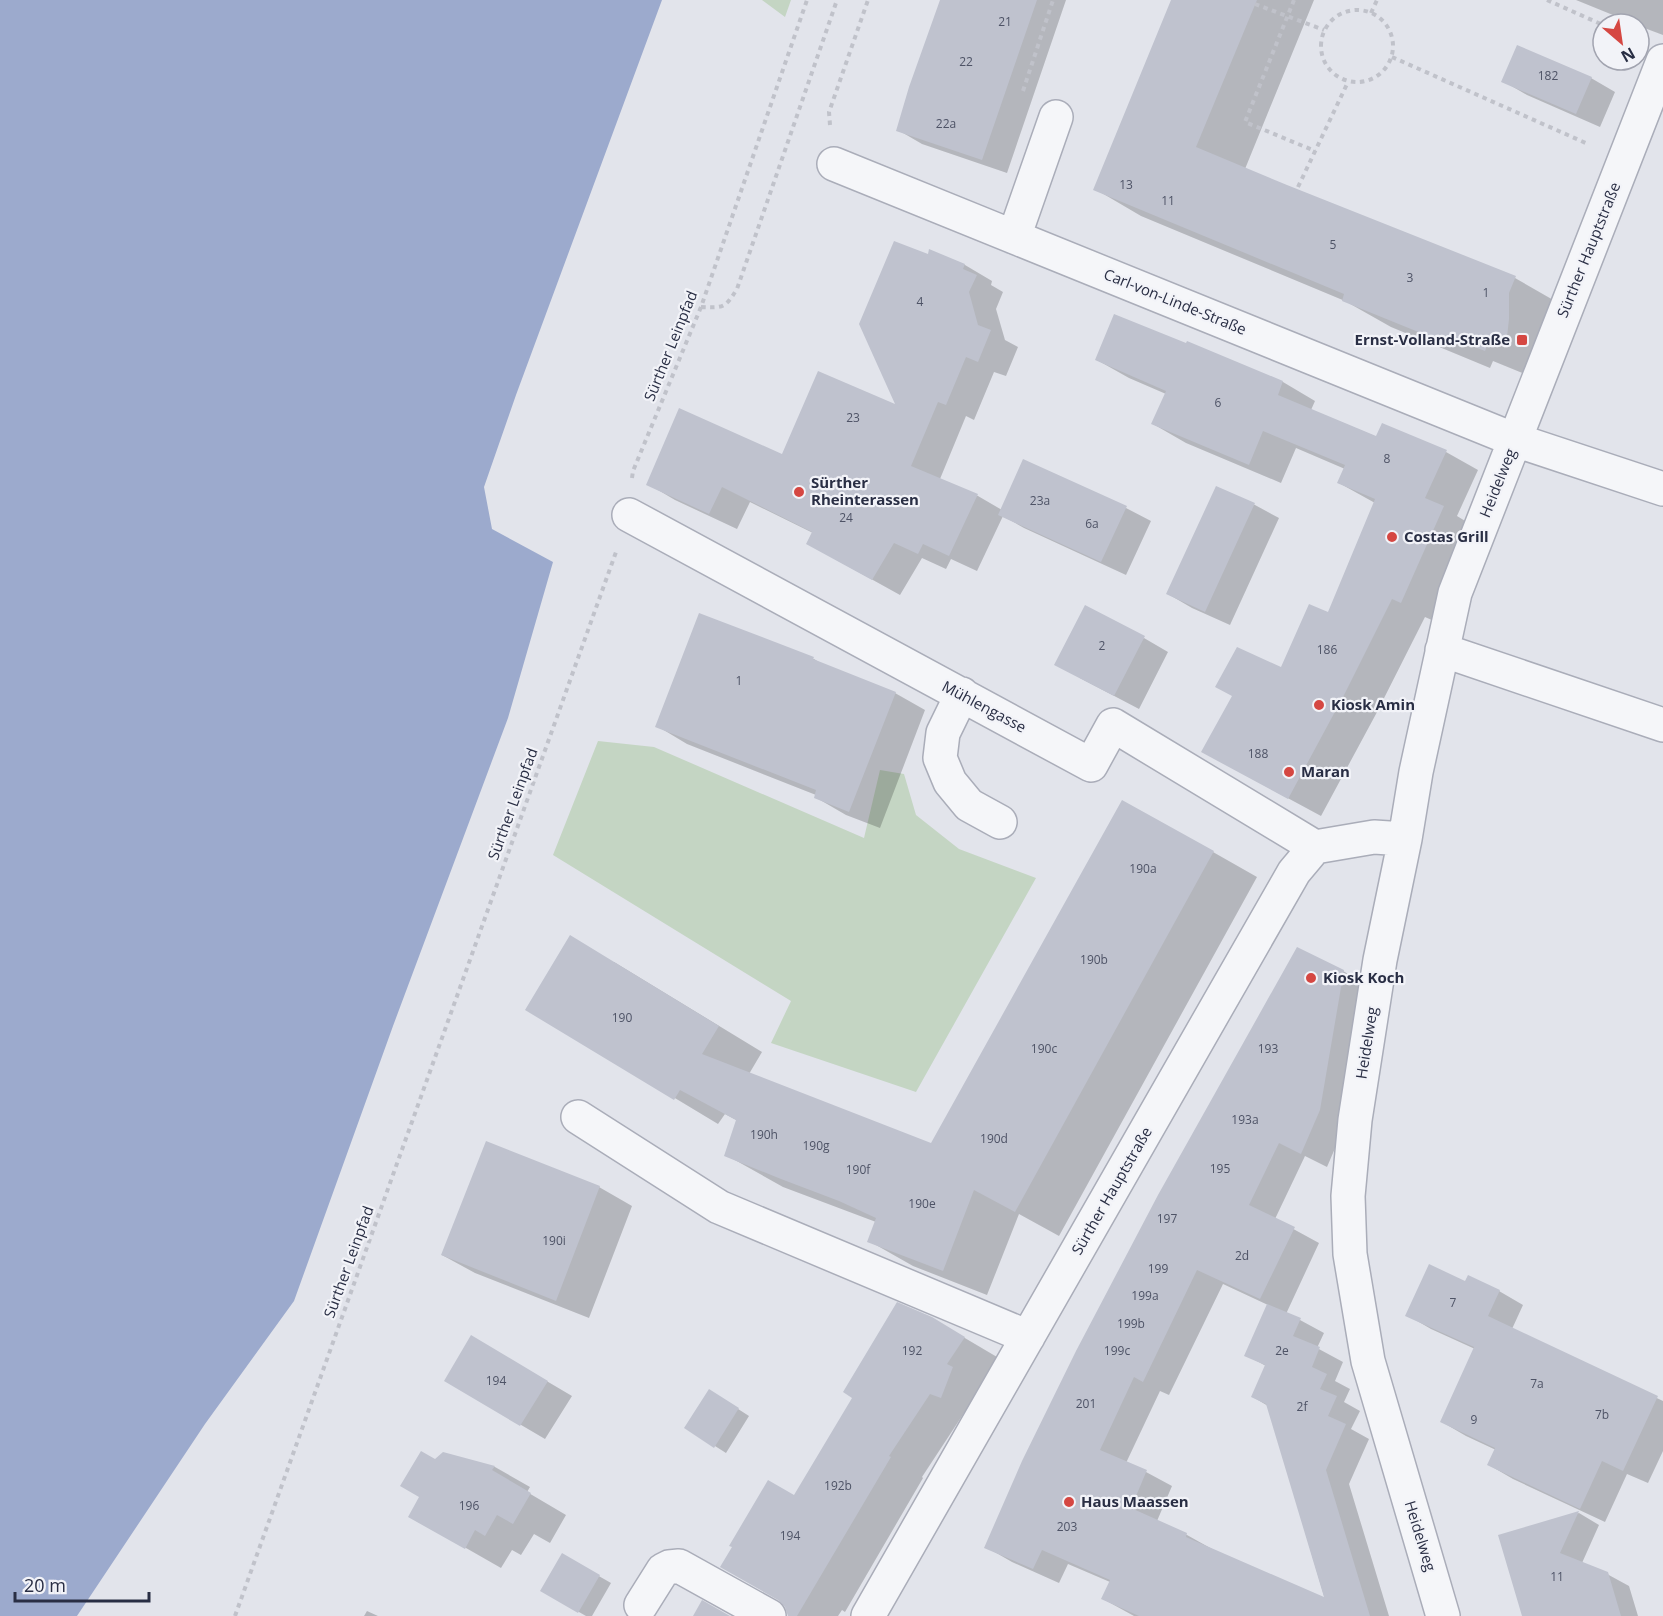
<svg xmlns="http://www.w3.org/2000/svg" width="1663" height="1616" font-family="'Open Sans',sans-serif">
	<style>
		.green { fill: #c4d5c3 }
		.water { fill: #9caacd }
		.shadow { fill: #0003 }
		.building { fill: #bfc2ce }
		.lines { fill: none; stroke-linecap: round; stroke-linejoin: round }
		.minor-casing { stroke: #aaadb9; stroke-width: 36 }
		.path { stroke: #c0c2ca; stroke-width: 4; stroke-dasharray: 4.5 4.5; stroke-linecap: butt }
		.minor { stroke: #f5f6f9; stroke-width: 33 }
		.poi-dot { fill: #d54742; stroke: #f2f3f8; stroke-width: 2 }
		.labels { text-anchor: middle; stroke-width: 4.5; stroke-linejoin: round; paint-order: stroke }
		.number-label { font-size: 12px; fill: #4e5366 }
		.street-label { font-size: 15px; fill: #292e44; stroke: #f2f3f8 }
		.poi-label { font-size: 15px; font-weight: bold; fill: #292e44; stroke: #f2f3f8; text-anchor: start }
	</style>
	<rect width="100%" height="100%" fill="#e2e4eb"/>
	<!-- green -->
	<path class="green" d="M762,0H791L785,17Z
		M598,741L654,747L864,838L880,770L904,774L916,815L959,849L1036,878L916,1092L771,1043L791,1001L553,855Z"/>
	<!-- water -->
	<path class="water" d="M0,0H662L516,395L484,487L492,529L553,562L508,718L393,1026L294,1301L205,1424L77,1616H0Z"/>
	<!-- shadow -->
	<path class="shadow" d="M941,0H1066L1007,173L922,144L898,130Z
		M1173,0H1314L1245,169L1515,278L1562,305L1532,377L1493,361L1490,368L1391,327L1345,301L1141,216L1095,189Z
		M1576,0H1663V35L1639,26V24H1635Z
		M1591,78L1615,92L1600,127L1527,95L1503,81Z
		M930,251L965,265L992,281L991,285L1003,292L996,309L1005,340L1018,347L1006,376L994,372L974,420L966,416L940,479L978,496L1002,510L1023,461L1126,508L1151,521L1126,575L1024,528L1003,516L977,571L951,559L946,569L922,558L900,595L835,559L813,533L750,502L737,529L675,500L648,484L783,456L898,407Z
		M1188,343L1283,382L1315,401L1311,410L1377,437L1446,452L1478,470L1457,516L1475,527L1434,621L1425,617L1376,714L1321,816L1236,770L1234,696L1282,669L1328,614L1375,503L1339,483L1345,469L1296,448L1281,483L1186,443L1153,424L1166,394L1129,378L1097,360L1187,345Z
		M1217,488L1255,505L1279,518L1230,625L1192,608L1168,594Z
		M700,615L814,659L825,666L895,693L925,710L880,828L846,815L815,797L816,795L687,744L657,726Z
		M1144,638L1168,652L1139,709L1080,678Z
		M1213,852L1257,877L1059,1236L1019,1214L987,1295L913,1266L869,1241L876,1222L783,1187L726,1155L738,1121L725,1114L718,1124L527,1009L614,962L762,1052L749,1074L932,1145Z
		M1343,971L1369,986L1345,1125L1327,1167L1305,1156L1275,1219L1319,1243L1286,1314L1300,1320L1324,1333L1317,1348L1343,1362L1335,1381L1350,1389L1344,1402L1360,1411L1351,1429L1369,1439L1349,1484L1389,1616H1330L1268,1406L1253,1397L1266,1366L1246,1355L1268,1305L1223,1284L1169,1395L1160,1391L1126,1463L1146,1472L1172,1486L1157,1521L1187,1535L1212,1549L1275,1616H1134L1103,1599L1110,1582L1068,1564L1059,1583L1012,1562L986,1547Z
		M599,1187L632,1206L589,1318L475,1273L442,1255Z
		M1466,1283L1499,1291L1523,1305L1512,1329L1663,1401V1451L1648,1483L1627,1474L1605,1522L1513,1479L1489,1465L1496,1450L1466,1436L1442,1422L1475,1349L1431,1329L1407,1315Z
		M931,1318L997,1357L980,1385L986,1388L974,1416L964,1413L922,1477L923,1478L845,1612L842,1610L838,1616H789L795,1497Z
		M472,1337L572,1396L545,1439L446,1381Z
		M721,1398L749,1416L726,1453L715,1446Z
		M443,1454L495,1467L530,1487L527,1492L566,1515L550,1543L534,1534L521,1555L512,1550L501,1568L410,1516L421,1497L435,1461Z
		M1579,1513L1599,1525L1582,1563L1607,1574L1629,1586L1638,1616H1524L1500,1536Z
		M562,1555L611,1583L592,1616H586L542,1591Z
		M367,1611L378,1616H364Z"/>
	<!-- building -->
	<path class="building" d="M940,0H1037L982,160L896,131L909,87Z
		M1171,0H1257L1196,147L1287,185L1516,276L1509,293V319L1506,346L1490,339L1485,351L1446,336L1443,342L1342,301L1344,294L1093,190Z
		M1517,45L1592,77L1576,114L1501,82Z
		M894,241L928,254L929,249L965,264L963,269L977,275L969,292L978,325L991,330L978,362L966,357L946,405L938,402L911,466L978,494L949,556L923,544L918,554L894,543L872,580L806,544L812,532L722,487L709,514L646,485L679,408L782,454L818,371L895,404L859,324Z
		M1114,314L1186,343L1187,341L1283,381L1278,395L1376,436L1382,423L1447,450L1425,498L1444,506L1401,603L1392,599L1344,695L1288,799L1201,752L1232,696L1215,687L1237,647L1281,667L1309,604L1328,612L1375,499L1337,483L1345,465L1263,431L1249,465L1151,424L1166,391L1095,360Z
		M1023,459L1127,506L1101,562L998,515Z
		M1216,486L1255,503L1205,612L1166,594Z
		M1085,605L1145,636L1114,696L1054,665Z
		M699,613L814,657L813,659L896,692L849,812L814,798L816,790L655,727Z
		M1122,800L1214,851L1015,1212L974,1190L943,1271L867,1242L876,1218L839,1201L781,1179L724,1156L736,1120L680,1090L674,1100L525,1010L570,935L719,1026L702,1054L931,1143Z
		M1297,947L1344,970L1320,1110L1301,1154L1279,1143L1249,1205L1295,1227L1260,1299L1197,1270L1143,1382L1134,1377L1100,1450L1147,1470L1131,1508L1187,1533L1186,1537L1324,1597L1266,1404L1251,1397L1265,1365L1244,1356L1267,1304L1301,1318L1293,1336L1320,1347L1312,1367L1327,1374L1320,1389L1337,1396L1328,1416L1346,1424L1326,1470L1370,1616H1139L1101,1599L1110,1580L1042,1550L1033,1569L984,1548L1022,1461L1076,1351L1158,1195Z
		M486,1141L600,1186L556,1301L441,1255Z
		M1429,1264L1465,1281L1468,1275L1500,1290L1488,1316L1658,1396L1623,1471L1602,1461L1580,1509L1487,1465L1495,1448L1440,1422L1474,1347L1405,1316Z
		M897,1302L932,1317L965,1337L947,1364L953,1367L941,1398L930,1394L889,1456L891,1457L797,1616H788L785,1607L778,1600L720,1567L732,1547L729,1546L768,1480L794,1495L852,1398L843,1392Z
		M471,1335L548,1381L520,1426L444,1381Z
		M709,1389L739,1408L714,1448L684,1428Z
		M421,1451L435,1459L443,1452L495,1466L492,1470L531,1493L513,1524L497,1515L485,1536L475,1530L465,1549L408,1517L419,1497L400,1486Z
		M1579,1511L1560,1553L1608,1572L1621,1616H1522L1498,1535Z
		M562,1553L600,1575L578,1613L540,1591Z
		M702,1600L730,1616H693Z"/>
	<g class="lines">
		<defs>
			<path id="minor" d="M834,164L1515,440L1663,489
				M1014,237L1056,117
				M629,515L1091,765L1113,725L1315,847
				M1442,650L1663,725
				M962,694L943,733L940,758L950,782L969,805L1000,822
				M578,1117L719,1207L1028,1337
				M641,1605L663,1570L669,1567L679,1566L769,1616
				M868,1616L1294,872L1315,847L1374,837L1405,839
				M1443,1616L1368,1361L1350,1254L1348,1196L1355,1120L1380,960L1405,839L1416,772L1455,593L1663,61"/>
		</defs>
		<!-- minor casing -->
		<use href="#minor" class="minor-casing"/>
		<!-- path -->
		<path class="path" d="M1294,0L1245,122L1315,151
			M1547,0L1603,25
			M1255,4L1324,30
			M1321 46a36 36 0 1 1 72 0a36 36 0 1 1-72 0Z
			M1371,13L1377,0
			M1392,57L1588,144
			M1023,91L1053,0
			M830,125L829,112L868,0
			M1298,187L1348,82
			M701,307C724,308 725,308 737,289L837,0
			M632,478L633,471L701,307L807,0
			M235,1616L616,552"/>
		<!-- minor -->
		<use href="#minor" class="minor"/>
	</g>
	<!-- markers -->
	<g class="poi-dot">
		<rect x="1516" y="334" width="12" height="12" rx="3"/>
		<circle cx="799" cy="492" r="6"/>
		<circle cx="1392" cy="537" r="6"/>
		<circle cx="1319" cy="705" r="6"/>
		<circle cx="1289" cy="772" r="6"/>
		<circle cx="1311" cy="978" r="6"/>
		<circle cx="1069" cy="1502" r="6"/>
	</g>
	<g class="labels">
		<!-- number labels -->
		<g class="number-label">
			<text x="1005" y="26">21</text>
			<text x="966" y="66">22</text>
			<text x="1548" y="80">182</text>
			<text x="946" y="128">22a</text>
			<text x="1126" y="189">13</text>
			<text x="1168" y="205">11</text>
			<text x="1333" y="249">5</text>
			<text x="1410" y="282">3</text>
			<text x="1486" y="297">1</text>
			<text x="920" y="306">4</text>
			<text x="1218" y="407">6</text>
			<text x="853" y="422">23</text>
			<text x="1387" y="463">8</text>
			<text x="1040" y="505">23a</text>
			<text x="846" y="522">24</text>
			<text x="1092" y="528">6a</text>
			<text x="1102" y="650">2</text>
			<text x="1327" y="654">186</text>
			<text x="739" y="685">1</text>
			<text x="1258" y="758">188</text>
			<text x="1143" y="873">190a</text>
			<text x="1094" y="964">190b</text>
			<text x="622" y="1022">190</text>
			<text x="1044" y="1053">190c</text>
			<text x="1268" y="1053">193</text>
			<text x="1245" y="1124">193a</text>
			<text x="764" y="1139">190h</text>
			<text x="994" y="1143">190d</text>
			<text x="816" y="1150">190g</text>
			<text x="1220" y="1173">195</text>
			<text x="858" y="1174">190f</text>
			<text x="922" y="1208">190e</text>
			<text x="1167" y="1223">197</text>
			<text x="554" y="1245">190i</text>
			<text x="1242" y="1260">2d</text>
			<text x="1158" y="1273">199</text>
			<text x="1145" y="1300">199a</text>
			<text x="1453" y="1307">7</text>
			<text x="1131" y="1328">199b</text>
			<text x="912" y="1355">192</text>
			<text x="1117" y="1355">199c</text>
			<text x="1282" y="1355">2e</text>
			<text x="496" y="1385">194</text>
			<text x="1537" y="1388">7a</text>
			<text x="1086" y="1408">201</text>
			<text x="1302" y="1411">2f</text>
			<text x="1602" y="1419">7b</text>
			<text x="1474" y="1424">9</text>
			<text x="838" y="1490">192b</text>
			<text x="469" y="1510">196</text>
			<text x="1067" y="1531">203</text>
			<text x="790" y="1540">194</text>
			<text x="1557" y="1581">11</text>
		</g>
		<!-- street labels -->
		<g class="street-label">
			<text transform="translate(1589 250) rotate(-68)" y="5">Sürther Hauptstraße</text>
			<text transform="translate(1175 302) rotate(22)" y="5">Carl-von-Linde-Straße</text>
			<text transform="translate(671 346) rotate(-68)" y="5">Sürther Leinpfad</text>
			<text transform="translate(1498 483) rotate(-68)" y="5">Heidelweg</text>
			<text transform="translate(984 707) rotate(28)" y="5">Mühlengasse</text>
			<text transform="translate(513 804) rotate(-70)" y="5">Sürther Leinpfad</text>
			<text transform="translate(1367 1043) rotate(-81)" y="5">Heidelweg</text>
			<text transform="translate(1112 1191) rotate(-60)" y="5">Sürther Hauptstraße</text>
			<text transform="translate(349 1262) rotate(-70)" y="5">Sürther Leinpfad</text>
			<text transform="translate(1420 1536) rotate(73)" y="5">Heidelweg</text>
		</g>
		<!-- poi labels -->
		<g class="poi-label">
			<text x="1510" y="345" text-anchor="end">Ernst-Volland-Straße</text>
			<text x="811" y="488">Sürther<tspan x="811" dy="17">Rheinterassen</tspan></text>
			<text x="1404" y="542">Costas Grill</text>
			<text x="1331" y="710">Kiosk Amin</text>
			<text x="1301" y="777">Maran</text>
			<text x="1323" y="983">Kiosk Koch</text>
			<text x="1081" y="1507">Haus Maassen</text>
		</g>
	</g>
	<!-- north arrow -->
	<g transform="translate(1621 42) rotate(151)"><circle r="28" fill="#f2f3f8" stroke="#a2a4b0" stroke-width="1.5"/>
	<path d="M0-4.5L10 22L0 15L-10 22Z" fill="#d54742"/>
	<text y="-9" font-size="16" font-weight="bold" text-anchor="middle" fill="#292e44">N</text>
	</g>
	<!-- scale -->
	<path d="M15 1592v9h134v-9" fill="none" stroke="#292e44" stroke-width="3"/>
	<text x="24" y="1592" font-size="18" fill="#292e44" stroke="#f2f3f8" stroke-width="4.5" paint-order="stroke">20 m</text>
</svg>
